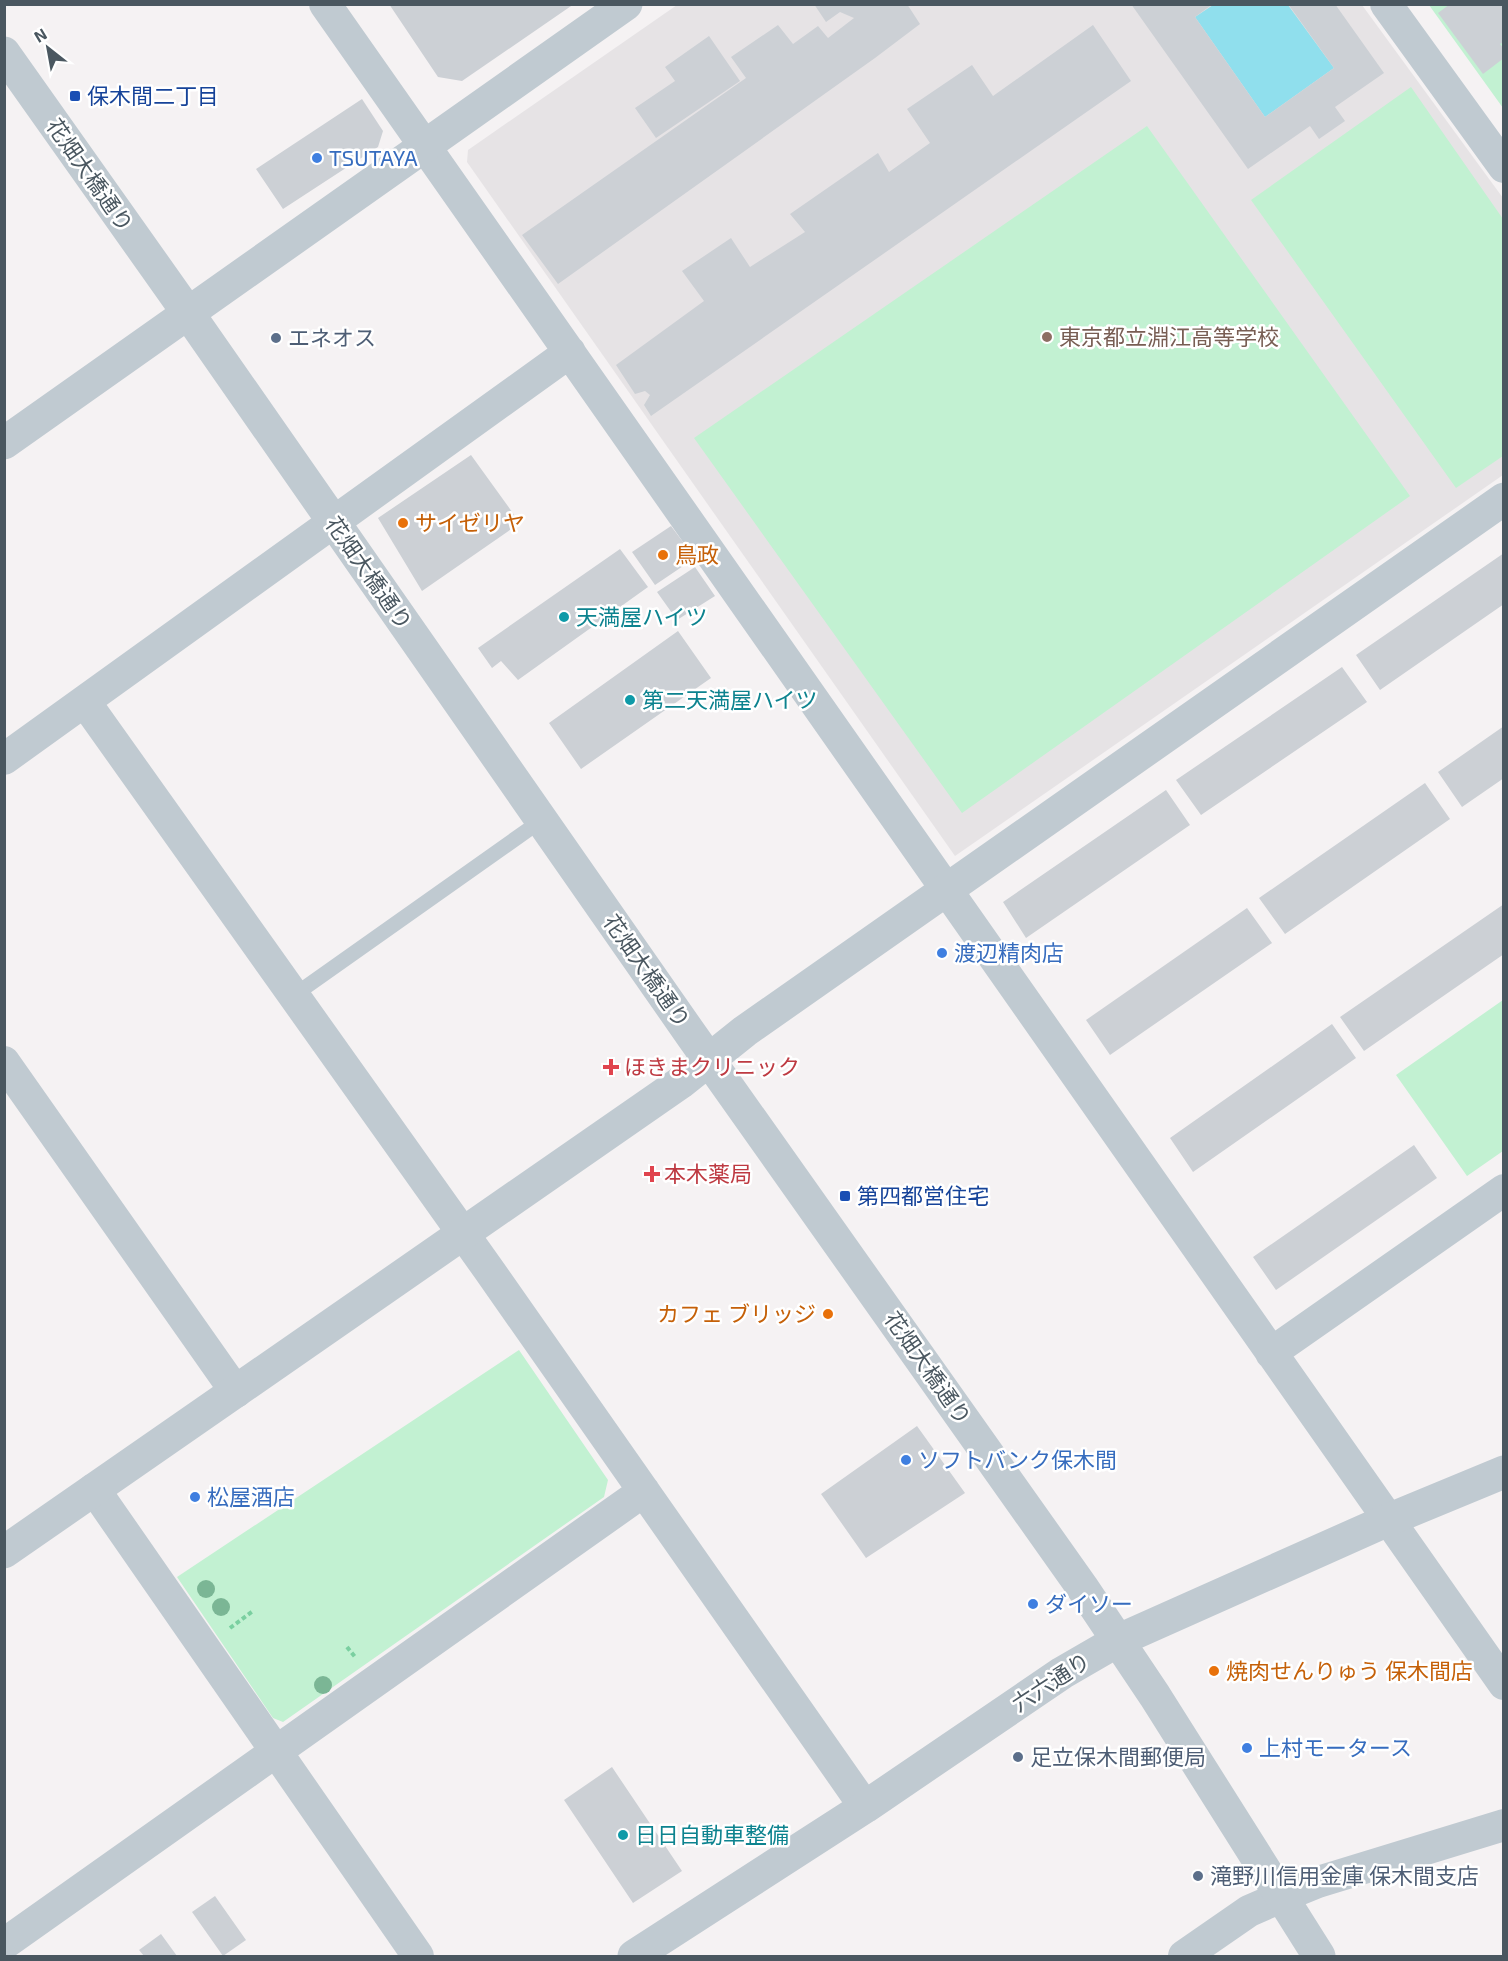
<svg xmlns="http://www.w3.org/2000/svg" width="1508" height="1961" font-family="'Exo 2','Noto Sans JP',sans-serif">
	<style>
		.education { fill: #e6e3e5 }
		.green { fill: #c2f1d2 }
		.water { fill: #90dfed }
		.building { fill: #ccd0d5 }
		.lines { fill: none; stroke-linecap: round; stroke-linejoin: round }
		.path { stroke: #7acfa0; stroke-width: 4; stroke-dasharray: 4.5 3; stroke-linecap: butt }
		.service { stroke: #c0cad1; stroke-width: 15 }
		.minor { stroke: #c0cad1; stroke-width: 32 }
		.tertiary { stroke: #c0cad1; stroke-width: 33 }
		.tree { fill: #7bb695 }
		.transit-dot { fill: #1a4fb4; stroke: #fff; stroke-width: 2 }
		.shop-dot { fill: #3f7fe0; stroke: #fff; stroke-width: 2 }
		.education-dot { fill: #8d6e63; stroke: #fff; stroke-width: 2 }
		.service-dot { fill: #5c6f8a; stroke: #fff; stroke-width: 2 }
		.food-dot { fill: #e8710a; stroke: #fff; stroke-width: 2 }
		.culture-dot { fill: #0f9aa8; stroke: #fff; stroke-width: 2 }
		.health-dot { fill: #e0444e; stroke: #fff; stroke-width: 2 }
		.labels { text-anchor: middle; stroke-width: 5; stroke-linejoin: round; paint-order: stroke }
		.transit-label { font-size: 22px; fill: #164399; stroke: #fff; text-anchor: start }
		.shop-label { font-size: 22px; fill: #366cbe; stroke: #fff; text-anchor: start }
		.street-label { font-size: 22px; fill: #4a5760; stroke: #fff }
		.education-label { font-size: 22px; fill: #785e54; stroke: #fff; text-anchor: start }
		.service-label { font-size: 22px; fill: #4e5e75; stroke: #fff; text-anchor: start }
		.food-label { font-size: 22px; fill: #c56008; stroke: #fff; text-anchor: start }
		.culture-label { font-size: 22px; fill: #0d838f; stroke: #fff; text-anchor: start }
		.health-label { font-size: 22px; fill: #be3a42; stroke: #fff; text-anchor: start }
	</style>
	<rect width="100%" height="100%" fill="#f5f2f3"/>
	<!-- education -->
	<path class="education" d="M677,5H1362L1503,198V475L955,856L467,162L468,150Z"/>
	<!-- green -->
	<path class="green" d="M1429,5H1503V108Z
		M1411,87L1503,219V456L1456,488L1251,200Z
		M1147,126L1410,496L962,813L694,438Z
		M1503,1000V1151L1467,1176L1396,1075Z
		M519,1350L608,1480L604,1497L283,1722L273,1718L177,1577Z"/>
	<!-- water -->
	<path class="water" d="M1213,5H1288L1334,68L1265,117L1195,17Z"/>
	<!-- building -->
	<path class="building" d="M389,4H574L462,81L438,77Z
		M814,4H907L920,24L875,58L558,284L522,235L746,78L731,57L778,25L793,44L818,26L828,38L854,18L840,12L826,22Z
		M1131,4H1213L1195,17L1265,117L1334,68L1288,4H1335L1384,73L1335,107L1345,121L1319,139L1310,126L1248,169Z
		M1450,4H1504V42L1500,44L1504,49V58L1483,74L1438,13Z
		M1093,25L1131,81L651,416L644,405L650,395L645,391L635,394L616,365L704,301L682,271L731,238L750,267L805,232L790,214L878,153L889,172L930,143L907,109L972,65L993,96Z
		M709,36L740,81L656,138L635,108L675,81L665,67Z
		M362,99L383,131L378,147L283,209L256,169Z
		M471,455L520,523L422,591L378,518Z
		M671,526L695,558L655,585L632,552Z
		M620,549L648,587L518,680L501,661L492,668L478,648Z
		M1504,553V604L1380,690L1356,655Z
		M695,567L715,596L677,620L657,592Z
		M678,631L711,678L581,769L549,723Z
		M1342,667L1367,702L1201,815L1176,780Z
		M1504,726V778L1462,807L1438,772Z
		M1425,783L1450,819L1285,934L1259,898Z
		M1166,790L1190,825L1026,938L1003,902Z
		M1504,904V954L1364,1051L1340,1017Z
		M1247,908L1272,943L1110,1055L1086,1020Z
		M1332,1024L1356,1058L1193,1172L1170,1138Z
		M1414,1145L1437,1178L1276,1290L1253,1257Z
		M917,1426L965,1493L866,1558L821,1494Z
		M612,1767L682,1871L633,1903L564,1800Z
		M215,1896L246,1940L223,1956L192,1912Z
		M161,1934L177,1956H144L139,1950Z"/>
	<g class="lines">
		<!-- path -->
		<path class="path" d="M230,1628L253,1611
			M347,1647L355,1657"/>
		<!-- service -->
		<path class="service" d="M293,996L542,820"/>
		<!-- minor -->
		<path class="minor" d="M325,4L1504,1684
			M1386,4L1504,167
			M85,702L489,1270L865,1807
			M4,759L570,352
			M4,1062L236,1392
			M1271,1353L1504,1190
			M94,1489L418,1956
			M4,1944L644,1491
			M1184,1956L1249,1911L1281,1897L1318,1882L1504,1825"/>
		<!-- tertiary -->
		<path class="tertiary" d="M4,53L188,313L692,1036L1082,1587L1155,1696L1319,1956
			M4,443L626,4
			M4,1552L680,1083L745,1031L1504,499
			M634,1956L865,1807L1062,1673L1119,1640L1388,1520L1504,1472"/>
	</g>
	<!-- trees -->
	<g class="tree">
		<circle cx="206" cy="1589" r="9"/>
		<circle cx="221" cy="1607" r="9"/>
		<circle cx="323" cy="1685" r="9"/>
	</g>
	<!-- markers -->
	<g class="transit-dot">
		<rect x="69" y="90" width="12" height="12" rx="3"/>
		<rect x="839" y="1190" width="12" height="12" rx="3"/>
	</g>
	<g class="shop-dot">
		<circle cx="317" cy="158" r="6"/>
		<circle cx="942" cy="953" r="6"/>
		<circle cx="906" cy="1460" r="6"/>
		<circle cx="195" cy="1497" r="6"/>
		<circle cx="1033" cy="1604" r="6"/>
		<circle cx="1247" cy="1748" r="6"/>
	</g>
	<circle class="education-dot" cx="1047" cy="337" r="6"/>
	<g class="service-dot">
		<circle cx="276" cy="338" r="6"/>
		<circle cx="1018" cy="1757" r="6"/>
		<circle cx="1198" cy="1876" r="6"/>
	</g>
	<g class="food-dot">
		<circle cx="403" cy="523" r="6"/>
		<circle cx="663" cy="555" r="6"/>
		<circle cx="828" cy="1314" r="6"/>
		<circle cx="1214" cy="1671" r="6"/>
	</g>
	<g class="culture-dot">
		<circle cx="564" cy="617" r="6"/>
		<circle cx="630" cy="700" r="6"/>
		<circle cx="623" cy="1835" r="6"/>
	</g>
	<g class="health-dot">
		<path d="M608 1058h6v6h6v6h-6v6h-6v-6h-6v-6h6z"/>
		<path d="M649 1165h6v6h6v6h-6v6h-6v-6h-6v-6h6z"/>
	</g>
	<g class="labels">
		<!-- transit labels -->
		<g class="transit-label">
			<text x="87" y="104">保木間二丁目</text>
			<text x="857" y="1204">第四都営住宅</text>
		</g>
		<!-- shop labels -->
		<g class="shop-label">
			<text x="329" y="166">TSUTAYA</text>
			<text x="954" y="961">渡辺精肉店</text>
			<text x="918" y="1468">ソフトバンク保木間</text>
			<text x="207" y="1505">松屋酒店</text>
			<text x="1045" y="1612">ダイソー</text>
			<text x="1259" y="1756">上村モータース</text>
		</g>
		<!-- street labels -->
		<g class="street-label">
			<text transform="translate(90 175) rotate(55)" y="8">花畑大橋通り</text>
			<text transform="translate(369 573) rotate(55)" y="8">花畑大橋通り</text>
			<text transform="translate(647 971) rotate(55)" y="8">花畑大橋通り</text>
			<text transform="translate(928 1368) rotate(55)" y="8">花畑大橋通り</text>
			<text transform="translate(1051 1682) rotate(-33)" y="8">六六通り</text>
		</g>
		<!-- education labels -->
		<g class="education-label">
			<text x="1059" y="345">東京都立淵江高等学校</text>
		</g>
		<!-- service labels -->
		<g class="service-label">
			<text x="288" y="346">エネオス</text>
			<text x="1030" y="1765">足立保木間郵便局</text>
			<text x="1210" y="1884">滝野川信用金庫 保木間支店</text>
		</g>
		<!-- food labels -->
		<g class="food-label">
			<text x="415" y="531">サイゼリヤ</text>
			<text x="675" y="563">鳥政</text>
			<text x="816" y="1322" text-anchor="end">カフェ ブリッジ</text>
			<text x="1226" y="1679">焼肉せんりゅう 保木間店</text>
		</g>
		<!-- culture labels -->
		<g class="culture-label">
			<text x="576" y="625">天満屋ハイツ</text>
			<text x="642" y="708">第二天満屋ハイツ</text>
			<text x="635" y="1843">日日自動車整備</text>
		</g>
		<!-- health labels -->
		<g class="health-label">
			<text x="624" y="1075">ほきまクリニック</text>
			<text x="664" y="1182">本木薬局</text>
		</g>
	</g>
	<!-- border -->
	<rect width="1508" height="1961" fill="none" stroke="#4a5760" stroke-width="12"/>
	<!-- north arrow -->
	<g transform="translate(48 48) rotate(329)" stroke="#ffffff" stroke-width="4.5" paint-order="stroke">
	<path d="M0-4.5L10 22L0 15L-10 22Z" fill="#4a5760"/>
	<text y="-9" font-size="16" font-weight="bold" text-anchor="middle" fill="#4a5760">N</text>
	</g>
</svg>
